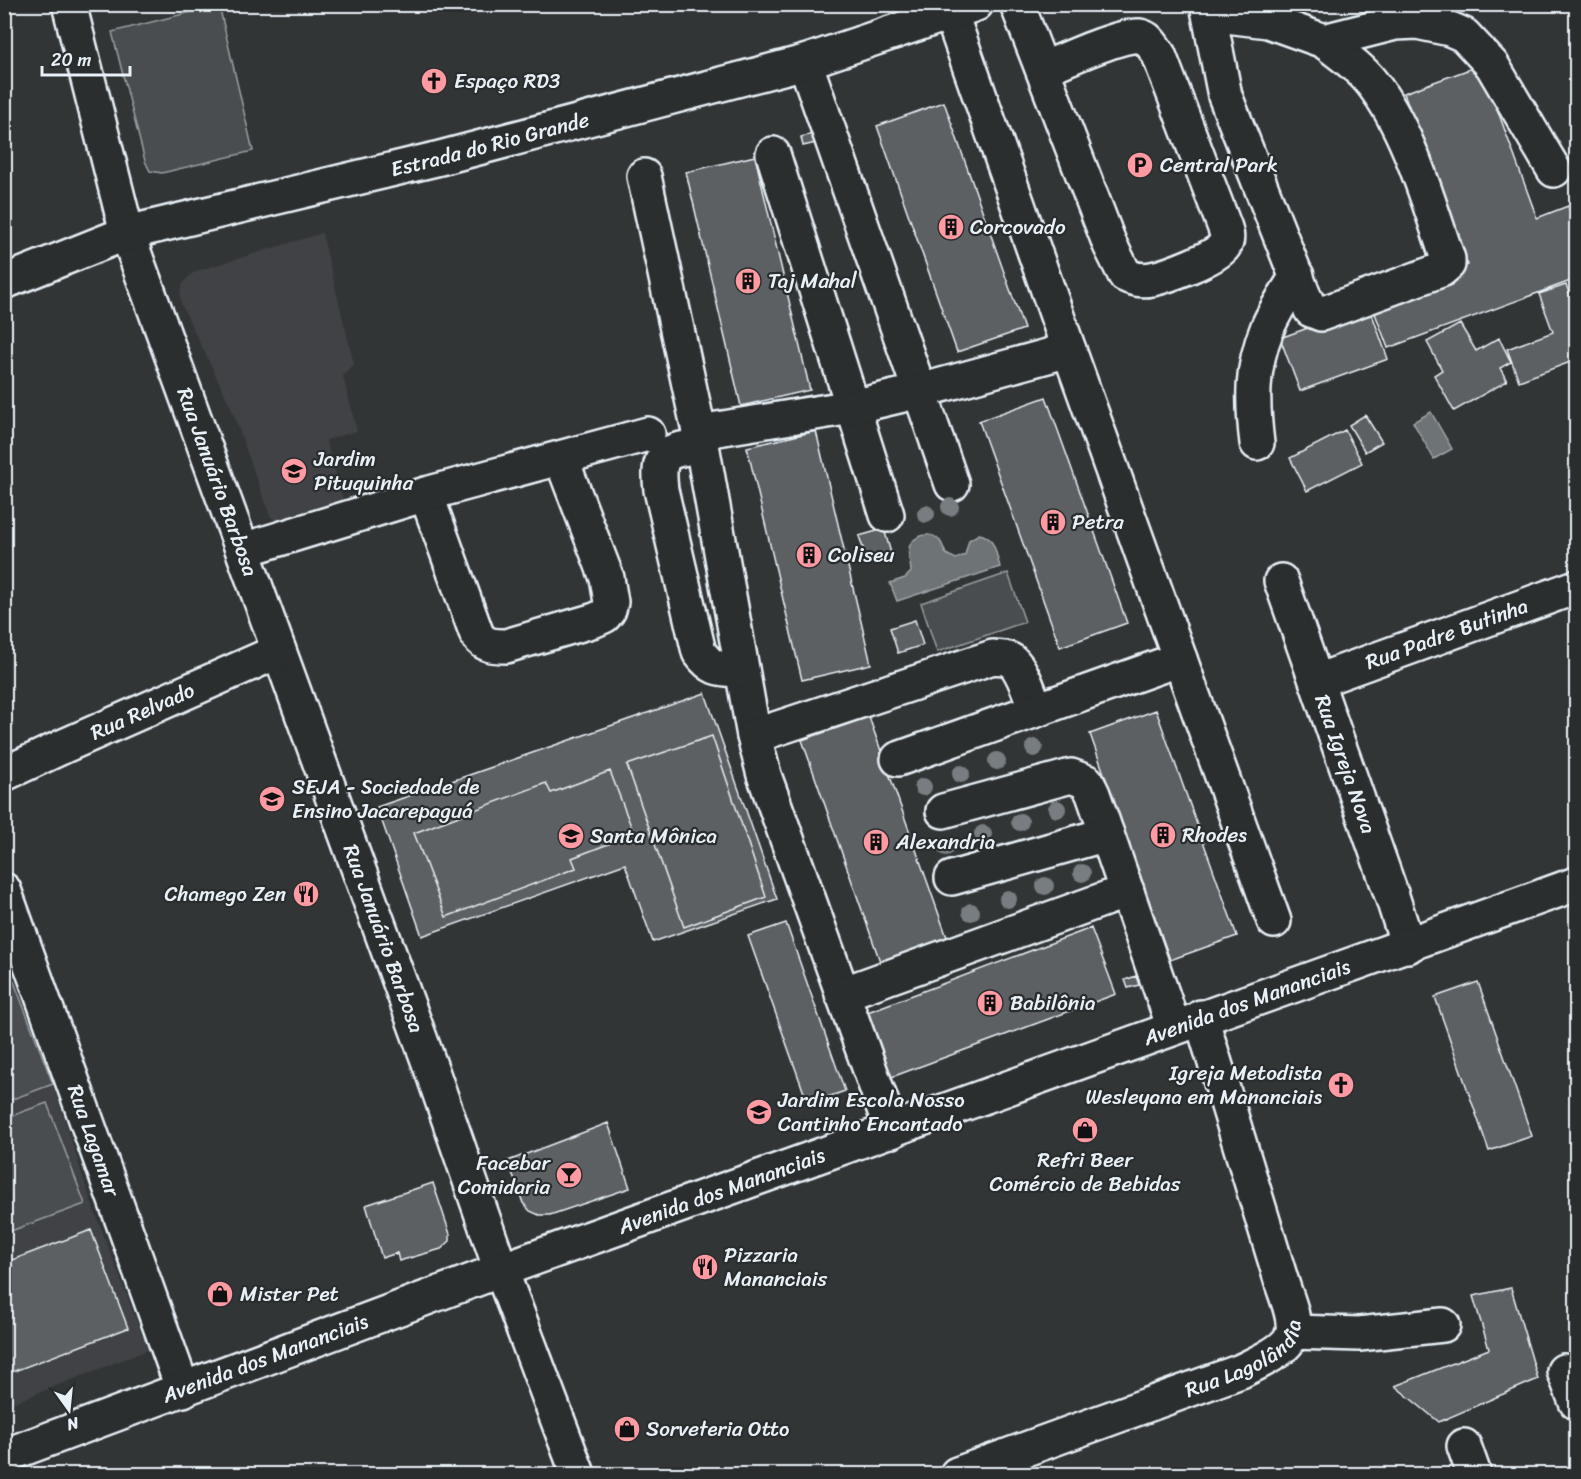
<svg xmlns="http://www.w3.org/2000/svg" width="1581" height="1479" font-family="Sriracha,sans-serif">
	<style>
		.built { fill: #3f4244 }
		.green { fill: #494d4f; stroke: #989fa4; stroke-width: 1.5 }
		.water { fill: #6e7376; stroke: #9fa5aa; stroke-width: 1.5 }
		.building { fill: #5c6063; stroke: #e8f1f8; stroke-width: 1.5 }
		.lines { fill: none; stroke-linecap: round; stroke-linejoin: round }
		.minor-casing { stroke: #e8f1f8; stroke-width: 38 }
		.major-casing { stroke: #e8f1f8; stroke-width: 38 }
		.minor { stroke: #2a2d2e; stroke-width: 33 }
		.major { stroke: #2a2d2e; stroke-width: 33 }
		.tree { fill: #777d80 }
		.labels { text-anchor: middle; stroke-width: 4.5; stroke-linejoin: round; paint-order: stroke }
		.poi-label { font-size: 21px; fill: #e8f1f8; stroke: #2a2d2e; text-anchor: start }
		.street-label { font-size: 21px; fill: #e8f1f8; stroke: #2a2d2e }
	</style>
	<rect width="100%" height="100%" fill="#323536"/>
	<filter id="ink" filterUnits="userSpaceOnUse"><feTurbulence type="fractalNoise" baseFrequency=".0167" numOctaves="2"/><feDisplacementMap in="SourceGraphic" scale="12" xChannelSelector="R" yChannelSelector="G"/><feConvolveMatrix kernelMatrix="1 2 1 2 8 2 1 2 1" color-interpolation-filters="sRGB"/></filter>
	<g filter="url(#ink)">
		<!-- built -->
		<path class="built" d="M322,233L354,364L343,376L357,431L326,440L344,503L276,521L270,516L230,405L181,304L180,293L183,283L191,274L200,270Z
			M53,1084L93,1207L148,1350L5,1406L4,1102Z"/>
		<!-- green -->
		<path class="green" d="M219,5L253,151L162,173L150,171L145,161L112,32Z
			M1008,573L1025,622L937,652L921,603Z
			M5,958L53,1084L5,1102Z
			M47,1103L85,1204L8,1232L4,1222L5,1118Z"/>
		<!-- water -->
		<path class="water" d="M1431,412L1452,449L1434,459L1413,422Z
			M979,534C995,536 996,554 1000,567L897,601L890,583L905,578L911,572C911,564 907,556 909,548C912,535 932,530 940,541C943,545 944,550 946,554L956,559L965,555L969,540Z"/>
		<!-- building -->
		<path class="building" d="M1481,65L1537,218L1568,206L1576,225V279L1388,348L1370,300L1468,265L1404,93Z
			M944,102L1024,329L957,352L877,126Z
			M813,134L816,143L803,146L801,137Z
			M755,156L810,390L741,406L686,172Z
			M1566,285L1571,297L1576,295V360L1519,381L1507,349L1553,332L1539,294Z
			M1369,306L1388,359L1300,391L1280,338Z
			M1460,324L1476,351L1499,338L1511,362L1500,368L1507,381L1454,411L1434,375L1442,370L1427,342Z
			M1046,397L1127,623L1060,647L979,421Z
			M1365,415L1382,442L1365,452L1349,425Z
			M1345,430L1362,463L1307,491L1290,458Z
			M816,431L871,664L802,680L747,447Z
			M884,529L891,553L867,560L859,536Z
			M915,620L923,645L898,653L890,628Z
			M705,693L777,899L653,942L625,864L422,936L377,807Z
			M1156,710L1237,936L1170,960L1090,734Z
			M869,717L949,943L882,967L802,740Z
			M712,736L766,897L684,927L627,765Z
			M610,771L634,834L572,858L576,868L446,917L414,833L546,783L551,793Z
			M786,923L845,1091L808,1104L748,936Z
			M1091,928L1116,994L889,1078L865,1013Z
			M1136,976L1139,985L1128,988L1125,980Z
			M1478,982L1532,1136L1489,1151L1435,997Z
			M608,1123L630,1188L550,1215H539L530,1211L523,1203L508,1161Z
			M433,1183L450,1234V1241L441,1249L399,1261L397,1253L382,1258L366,1205Z
			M91,1230L128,1328L4,1375V1263Z
			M1511,1288L1538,1379L1439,1422L1395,1386L1489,1349L1473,1296Z"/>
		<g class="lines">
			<defs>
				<g id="minor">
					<path id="s1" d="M69,4L127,233L432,1071L501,1270L578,1474"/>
					<path d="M1017,4L1110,245L1125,275C1133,279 1142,281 1152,279C1167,276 1216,258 1224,246C1228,240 1227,235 1225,228L1159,55C1154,48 1149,37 1139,36C1121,34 1062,61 1043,69"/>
					<path d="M1207,4L1225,96L1304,296L1311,310L1321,314L1441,270L1448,264V259C1428,202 1409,130 1372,83C1359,66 1340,54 1324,41"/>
					<path d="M951,14L1069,350L1274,921"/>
					<path d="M1210,14L1268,21L1324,41L1395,23L1417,22L1450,29L1464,35L1492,65L1554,170"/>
					<path d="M805,62L952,484"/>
					<path d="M773,154L887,515"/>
					<path d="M644,176L702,445L754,736L764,775L892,1131"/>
					<path d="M699,432L852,407L920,391L1069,350"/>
					<path d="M1257,443C1252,402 1251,369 1267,329C1274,311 1287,293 1297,276"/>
					<path d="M702,445C668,452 656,449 661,490L699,652C713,671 720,669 742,670"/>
					<path d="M426,494L477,635C485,646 493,646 506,646L595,620L604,616L609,610L611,602L607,578L561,458"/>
					<path d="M243,550L426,494L648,434"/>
					<path id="s2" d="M1281,581L1392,896L1408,946"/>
					<path id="s3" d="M1317,681L1576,587"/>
					<path d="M754,736L993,657C999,658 1007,657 1012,661C1023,670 1031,697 1036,710"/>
					<path d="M898,759L1180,659"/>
					<path id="s4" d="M4,774L64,746L279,651"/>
					<path d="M943,811L1071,776L1087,782L1093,794L1174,1028"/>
					<path d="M952,878L1107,834"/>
					<path id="s5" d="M4,890L183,1390"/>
					<path d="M842,994L1127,891"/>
					<path d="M1293,1332L1359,1334L1443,1325"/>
					<path d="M1564,1371L1576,1402"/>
					<path d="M1464,1446L1474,1474"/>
					<path id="s6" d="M4,1456L501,1270L1576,884"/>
					<path id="s7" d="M957,1474L1241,1371C1257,1363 1291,1349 1293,1330C1295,1315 1286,1297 1282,1283L1201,1017"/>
				</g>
				<g id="major">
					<path id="s8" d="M4,282L127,233L440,158L805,62L976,4"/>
				</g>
			</defs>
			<!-- minor casing -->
			<use href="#minor" class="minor-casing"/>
			<!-- major casing -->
			<use href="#major" class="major-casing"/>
			<!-- minor -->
			<use href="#minor" class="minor"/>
			<!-- major -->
			<use href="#major" class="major"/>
		</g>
		<!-- trees -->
		<g class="tree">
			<circle cx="950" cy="507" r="9"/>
			<circle cx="926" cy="514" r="9"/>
			<circle cx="1034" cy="748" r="9"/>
			<circle cx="997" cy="761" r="9"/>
			<circle cx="961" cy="774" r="9"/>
			<circle cx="923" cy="787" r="9"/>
			<circle cx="1057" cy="809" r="9"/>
			<circle cx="1020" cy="822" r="9"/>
			<circle cx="983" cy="834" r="9"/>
			<circle cx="946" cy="847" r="9"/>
			<circle cx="1082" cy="873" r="9"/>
			<circle cx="1045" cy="886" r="9"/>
			<circle cx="1008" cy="899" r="9"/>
			<circle cx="971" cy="912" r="9"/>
		</g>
	</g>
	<!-- icons -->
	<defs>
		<symbol id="church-disc" viewBox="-11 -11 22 22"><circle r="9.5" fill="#ff9aa2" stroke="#2a2d2e"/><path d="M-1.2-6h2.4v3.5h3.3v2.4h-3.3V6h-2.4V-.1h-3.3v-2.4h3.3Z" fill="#111"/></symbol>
		<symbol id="parking-disc" viewBox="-11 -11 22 22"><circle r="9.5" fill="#ff9aa2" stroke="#2a2d2e"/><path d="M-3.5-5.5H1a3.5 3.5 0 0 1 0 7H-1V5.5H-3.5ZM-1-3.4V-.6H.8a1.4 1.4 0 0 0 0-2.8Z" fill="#111"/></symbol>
		<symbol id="building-disc" viewBox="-11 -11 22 22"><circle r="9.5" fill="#ff9aa2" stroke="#2a2d2e"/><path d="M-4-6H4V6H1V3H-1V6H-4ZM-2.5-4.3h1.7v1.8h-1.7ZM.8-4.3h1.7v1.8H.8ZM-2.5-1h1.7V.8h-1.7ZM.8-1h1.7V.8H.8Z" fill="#111"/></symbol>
		<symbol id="school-disc" viewBox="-11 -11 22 22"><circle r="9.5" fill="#ff9aa2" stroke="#2a2d2e"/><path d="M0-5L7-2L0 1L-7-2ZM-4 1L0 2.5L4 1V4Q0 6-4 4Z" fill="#111"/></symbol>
		<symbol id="restaurant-disc" viewBox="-11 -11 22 22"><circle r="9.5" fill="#ff9aa2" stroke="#2a2d2e"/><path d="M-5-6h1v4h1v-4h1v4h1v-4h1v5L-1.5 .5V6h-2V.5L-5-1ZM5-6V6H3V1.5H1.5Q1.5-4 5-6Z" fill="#111"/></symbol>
		<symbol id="shop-disc" viewBox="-11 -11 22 22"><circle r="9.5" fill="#ff9aa2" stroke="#2a2d2e"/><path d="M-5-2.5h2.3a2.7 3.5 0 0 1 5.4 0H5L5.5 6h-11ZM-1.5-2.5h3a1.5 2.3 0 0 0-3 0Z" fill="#111"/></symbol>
		<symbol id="bar-disc" viewBox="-11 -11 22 22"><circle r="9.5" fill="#ff9aa2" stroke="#2a2d2e"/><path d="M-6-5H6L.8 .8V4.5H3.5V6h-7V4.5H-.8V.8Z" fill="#111"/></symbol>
	</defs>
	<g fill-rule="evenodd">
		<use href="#church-disc" x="419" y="66" width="30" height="30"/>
		<use href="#parking-disc" x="1125" y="150" width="30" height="30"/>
		<use href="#building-disc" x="936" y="212" width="30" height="30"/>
		<use href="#building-disc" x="733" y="266" width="30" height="30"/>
		<use href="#school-disc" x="279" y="456" width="30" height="30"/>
		<use href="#building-disc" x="1038" y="507" width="30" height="30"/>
		<use href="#building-disc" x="794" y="540" width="30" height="30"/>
		<use href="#school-disc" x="257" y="784" width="30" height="30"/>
		<use href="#building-disc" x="1148" y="820" width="30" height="30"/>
		<use href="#school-disc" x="556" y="821" width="30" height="30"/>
		<use href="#building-disc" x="861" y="827" width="30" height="30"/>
		<use href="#restaurant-disc" x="291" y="879" width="30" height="30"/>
		<use href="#building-disc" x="975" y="988" width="30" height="30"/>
		<use href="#church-disc" x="1326" y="1070" width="30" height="30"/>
		<use href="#school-disc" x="744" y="1097" width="30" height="30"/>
		<use href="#shop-disc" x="1070" y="1115" width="30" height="30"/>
		<use href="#bar-disc" x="554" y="1160" width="30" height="30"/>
		<use href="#restaurant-disc" x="690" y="1252" width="30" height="30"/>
		<use href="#shop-disc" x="205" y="1279" width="30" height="30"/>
		<use href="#shop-disc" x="612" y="1414" width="30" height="30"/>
	</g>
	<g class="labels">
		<!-- poi labels -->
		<g class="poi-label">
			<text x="454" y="88">Espaço RD3</text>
			<text x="1160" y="172">Central Park</text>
			<text x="970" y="234">Corcovado</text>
			<text x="768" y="288">Taj Mahal</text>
			<text x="314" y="466">Jardim<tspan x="314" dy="24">Pituquinha</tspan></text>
			<text x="1072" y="529">Petra</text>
			<text x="828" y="562">Coliseu</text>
			<text x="292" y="794">SEJA - Sociedade de<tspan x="292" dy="24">Ensino Jacarepaguá</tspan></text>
			<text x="1182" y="842">Rhodes</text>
			<text x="590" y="843">Santa Mônica</text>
			<text x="896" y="849">Alexandria</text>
			<text x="286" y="901" text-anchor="end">Chamego Zen</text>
			<text x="1010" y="1010">Babilônia</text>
			<text x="1322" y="1080" text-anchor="end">Igreja Metodista<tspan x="1322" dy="24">Wesleyana em Mananciais</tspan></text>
			<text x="778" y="1107">Jardim Escola Nosso<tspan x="778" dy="24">Cantinho Encantado</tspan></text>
			<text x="1085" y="1167" text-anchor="middle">Refri Beer<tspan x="1085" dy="24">Comércio de Bebidas</tspan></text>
			<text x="550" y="1170" text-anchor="end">Facebar<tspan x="550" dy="24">Comidaria</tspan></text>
			<text x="724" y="1262">Pizzaria<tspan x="724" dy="24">Mananciais</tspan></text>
			<text x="240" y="1301">Mister Pet</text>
			<text x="646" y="1436">Sorveteria Otto</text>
		</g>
		<!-- street labels -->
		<g class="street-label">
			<text dy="7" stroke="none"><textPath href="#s8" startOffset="506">Estrada do Rio Grande</textPath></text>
			<text dy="7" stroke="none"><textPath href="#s1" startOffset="501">Rua Januário Barbosa</textPath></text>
			<text dy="7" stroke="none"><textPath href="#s3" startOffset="138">Rua Padre Butinha</textPath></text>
			<text dy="7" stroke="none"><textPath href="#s4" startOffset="152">Rua Relvado</textPath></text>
			<text dy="7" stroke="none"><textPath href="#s2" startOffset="194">Rua Igreja Nova</textPath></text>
			<text dy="7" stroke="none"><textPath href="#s1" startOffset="987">Rua Januário Barbosa</textPath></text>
			<text dy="7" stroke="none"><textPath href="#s6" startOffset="1323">Avenida dos Mananciais</textPath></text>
			<text dy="7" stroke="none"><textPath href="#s5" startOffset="266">Rua Lagamar</textPath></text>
			<text dy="7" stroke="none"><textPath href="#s6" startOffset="765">Avenida dos Mananciais</textPath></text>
			<text dy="7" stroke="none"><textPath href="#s7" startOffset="312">Rua Lagolândia</textPath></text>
			<text dy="7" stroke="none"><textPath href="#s6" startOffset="279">Avenida dos Mananciais</textPath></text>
		</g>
	</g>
	<!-- margin -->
	<rect width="1581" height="1479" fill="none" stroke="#2a2d2e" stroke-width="24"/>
	<rect x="12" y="12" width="1557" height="1455" fill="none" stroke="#e8f1f8" stroke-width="2" filter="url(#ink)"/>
	<!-- north arrow -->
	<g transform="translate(69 1410) rotate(165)" stroke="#2a2d2e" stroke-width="4.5" paint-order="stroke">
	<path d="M0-4.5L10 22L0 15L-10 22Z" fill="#e8f1f8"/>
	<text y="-9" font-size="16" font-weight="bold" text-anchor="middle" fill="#e8f1f8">N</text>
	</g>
	<!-- scale -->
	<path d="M42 66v9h88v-9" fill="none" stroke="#e8f1f8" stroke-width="3"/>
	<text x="51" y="66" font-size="18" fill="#e8f1f8" stroke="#2a2d2e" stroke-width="4.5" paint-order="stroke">20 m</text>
</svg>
